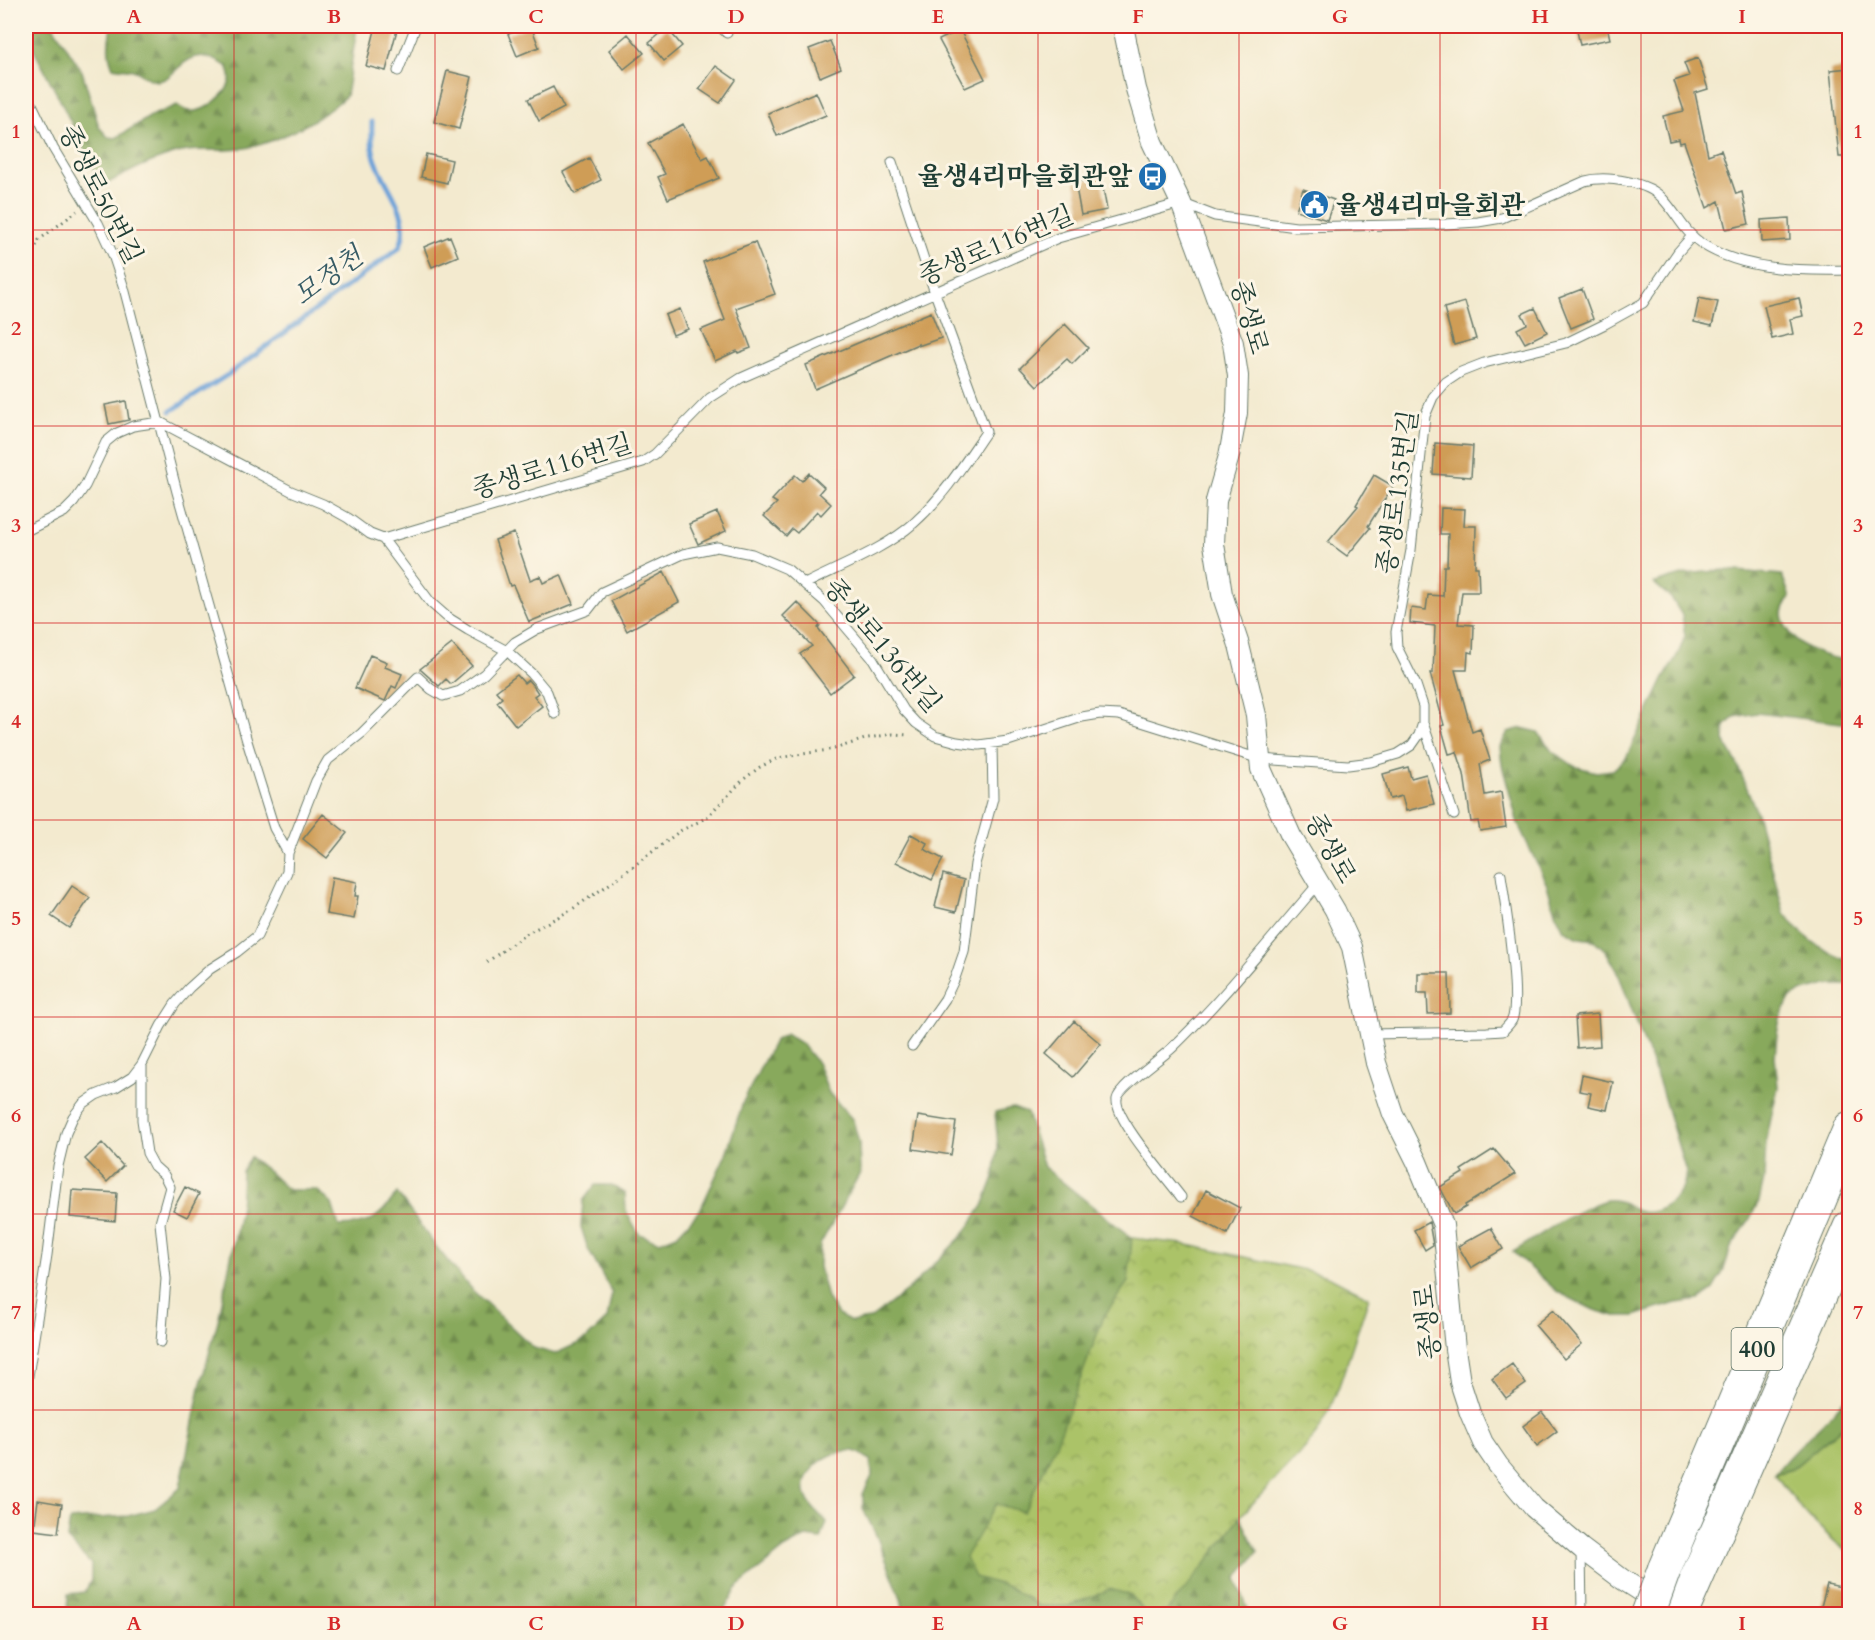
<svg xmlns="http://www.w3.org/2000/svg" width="1875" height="1640" font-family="Cardo,'Noto Serif KR',serif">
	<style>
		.grass { fill: #abc368; stroke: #65804e; stroke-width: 1.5 }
		.forest { fill: url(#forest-firs); stroke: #547348; stroke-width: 1.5 }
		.park { fill: url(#park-crowns); stroke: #65804e; stroke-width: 1.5 }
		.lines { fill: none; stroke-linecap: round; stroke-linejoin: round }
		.stream { stroke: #6ba1d8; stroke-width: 5 }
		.building { fill: #cf9d57 }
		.service-casing { stroke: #697a6a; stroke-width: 11 }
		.minor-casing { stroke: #697a6a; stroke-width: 22 }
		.motorway-casing { stroke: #697a6a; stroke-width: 35 }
		.path { stroke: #697a6a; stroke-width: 3; stroke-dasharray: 1.5 4.5; stroke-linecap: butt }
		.service { stroke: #fff; stroke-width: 9 }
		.minor { stroke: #fff; stroke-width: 20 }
		.motorway { stroke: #fff; stroke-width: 33 }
		.motorway-bridge-casing { stroke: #697a6a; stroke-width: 35; stroke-linecap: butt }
		.motorway-bridge { stroke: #fff; stroke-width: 33 }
		.grid { fill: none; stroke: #d62828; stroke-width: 1.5; stroke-opacity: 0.55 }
		.labels { text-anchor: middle; stroke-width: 6; stroke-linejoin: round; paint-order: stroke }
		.shield { fill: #fcf5e5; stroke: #617469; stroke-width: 1.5 }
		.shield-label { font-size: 24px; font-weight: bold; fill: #1f3d34 }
		.poi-label { font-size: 26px; font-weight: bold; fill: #1f3d34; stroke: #fcf5e5; text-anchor: end }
		.street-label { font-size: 26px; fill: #1f3d34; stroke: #fcf5e5 }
		.water-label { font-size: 27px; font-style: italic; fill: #365b65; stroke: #fcf5e5 }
		.neatline { fill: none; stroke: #d62828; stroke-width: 2 }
		.grid-label { font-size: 20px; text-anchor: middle; font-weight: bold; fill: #d62828 }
	</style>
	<defs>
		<pattern id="forest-firs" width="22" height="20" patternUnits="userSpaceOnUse" patternTransform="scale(1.5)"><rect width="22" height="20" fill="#88a95c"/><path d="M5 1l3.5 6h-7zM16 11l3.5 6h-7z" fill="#6f8b4d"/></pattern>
		<pattern id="park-crowns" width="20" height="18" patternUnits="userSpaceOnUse" patternTransform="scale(1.5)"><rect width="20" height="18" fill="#abc368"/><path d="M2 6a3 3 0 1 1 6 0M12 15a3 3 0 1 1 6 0" fill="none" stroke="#8ba056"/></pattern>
	</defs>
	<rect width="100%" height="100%" fill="#fcf5e5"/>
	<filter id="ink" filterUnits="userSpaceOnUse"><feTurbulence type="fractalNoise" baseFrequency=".0167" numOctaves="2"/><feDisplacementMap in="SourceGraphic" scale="12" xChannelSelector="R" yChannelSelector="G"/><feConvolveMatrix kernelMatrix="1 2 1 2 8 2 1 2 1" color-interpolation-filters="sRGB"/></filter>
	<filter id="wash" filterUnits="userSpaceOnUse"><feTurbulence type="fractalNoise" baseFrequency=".008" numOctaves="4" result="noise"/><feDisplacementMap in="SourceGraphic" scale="24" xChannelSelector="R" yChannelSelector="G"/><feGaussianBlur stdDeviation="1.35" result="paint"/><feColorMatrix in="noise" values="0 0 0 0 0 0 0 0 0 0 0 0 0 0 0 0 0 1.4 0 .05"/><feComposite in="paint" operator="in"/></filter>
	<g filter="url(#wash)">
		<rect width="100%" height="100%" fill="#f3eacf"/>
		<!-- grass -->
		<path class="grass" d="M1849,1421V1554C1818,1527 1798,1508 1775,1474L1792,1469Z"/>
		<!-- forest -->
		<path class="forest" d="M26,26H53L82,71L99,127L108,137L116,138L151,116L177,105C181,108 186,111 190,111C205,113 227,94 230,81C231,75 229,72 228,67C207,54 196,51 177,69C173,73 168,78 162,80C152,83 144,75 136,71C129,68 120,69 113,67C106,54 109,39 111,26H357V28L346,96C317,123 267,149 227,150C212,151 197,148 181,152C153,159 127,173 102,186L59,98L26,35Z
			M1725,570L1782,575L1790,597C1788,600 1784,605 1783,609C1781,614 1783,622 1786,627C1801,651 1823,656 1849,661V724L1757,713L1734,717L1725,726L1724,741L1736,761L1757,813L1784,913C1801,935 1823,952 1849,961V985H1827L1803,991L1790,998L1780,1018L1777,1034L1775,1057L1778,1087L1766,1141L1764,1179L1759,1201L1748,1222L1731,1247L1723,1272L1713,1289L1699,1300L1676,1303L1634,1316H1615L1594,1310L1558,1292L1513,1252C1542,1234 1571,1212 1603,1201C1619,1196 1628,1208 1642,1212C1658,1215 1678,1199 1683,1186C1685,1182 1685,1176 1686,1172L1659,1082L1617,970L1606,951L1594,940L1579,938L1564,930L1555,912L1547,885L1518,824L1502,765L1500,747L1508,732L1522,728L1538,732L1551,750L1574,766L1596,772L1613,770L1626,758L1663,680L1679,652L1685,636L1682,615L1672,599L1654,583L1686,574Z
			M786,1034L802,1044L818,1064L829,1093L853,1120L859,1143L860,1173L820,1245L819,1267L827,1298L838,1315L851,1322L870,1319L908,1290L963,1235L983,1206L994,1177L998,1147L995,1112L1013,1108L1027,1113L1044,1167L1132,1238L1128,1282L1104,1316L1057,1442L1024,1512L996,1505L975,1577L1009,1587L1039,1606H1069L1110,1589L1130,1595L1145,1612L1204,1566L1240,1517L1258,1552L1236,1579L1250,1614H904L901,1598L876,1535L863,1509V1494L872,1476L871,1460C866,1458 860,1452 854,1451C832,1448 797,1471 806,1496C810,1507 819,1514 827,1522L821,1539L806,1537L787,1547L738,1586L722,1614H68V1594L85,1592L91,1580V1564L67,1539L70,1520L128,1516L155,1509L180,1488L200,1387L219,1317L240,1212L242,1171L250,1157L269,1172L288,1190H317L332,1204L339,1226C370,1225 379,1219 397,1193L434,1244L470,1288L534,1348L555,1354L585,1340L607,1319L612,1293L588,1249L581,1227L583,1201L595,1185H610L625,1193L626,1211L639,1234L660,1242L677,1235L700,1210L726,1154L743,1102L774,1041Z
			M1849,1392V1421L1792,1469L1775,1474C1796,1443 1830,1423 1849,1392Z"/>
		<!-- park -->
		<path class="park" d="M1132,1238L1183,1244L1310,1271L1330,1277L1369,1297L1339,1386L1329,1411L1318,1431L1305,1448L1240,1517L1204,1566L1166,1612H1145L1130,1595L1110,1589L1069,1606H1039L1009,1587L975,1577L965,1557L996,1504L1024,1512L1057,1442L1104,1316L1128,1282Z"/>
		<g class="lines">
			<!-- stream -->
			<path class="stream" d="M171,411L229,374L399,248C415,214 383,187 374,155C371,144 372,133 372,122"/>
		</g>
		<g id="blocks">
			<!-- building -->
			<path class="building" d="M376,26H398L386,71L366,66Z
				M531,26L539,47L517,56L508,34Z
				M1576,26H1607L1610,39L1580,45Z
				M667,28L682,46L664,61L649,43Z
				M960,30L985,79L965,88L939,40Z
				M628,34L644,53L624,69L609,50Z
				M830,41L841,68L820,77L809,49Z
				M1698,58L1708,89L1695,93L1708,155L1721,150L1736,194L1742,192L1749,224L1726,229L1719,201L1707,208L1684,142L1680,143L1679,139L1669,141L1663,116L1684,111L1674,81L1689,76L1684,63Z
				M716,66L736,80L720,103L699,89Z
				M1850,68V157H1839L1830,70Z
				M447,71L472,77L459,129L434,122Z
				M553,87L564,108L539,121L528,99Z
				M816,92L826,115L777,136L768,113Z
				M683,124L702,159L708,156L719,178L668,199L658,177L665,174L648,143Z
				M426,154L452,160L447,183L421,177Z
				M589,158L601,180L575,194L563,172Z
				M1101,177L1107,210L1081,215L1075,182Z
				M1303,189L1334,200L1327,220L1296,210Z
				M1789,218L1790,240L1762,242L1761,220Z
				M450,236L458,256L432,267L424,247Z
				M755,242L775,294L736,308L751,348L738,353L737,351L715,361L701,330L725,320L703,262Z
				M1582,289L1593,319L1571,328L1559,298Z
				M1699,298L1718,302L1712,326L1694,322Z
				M1799,298L1803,316L1790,319L1793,334L1772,339L1764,306Z
				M1465,302L1476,339L1454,345L1444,308Z
				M1535,308L1547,332L1525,343L1517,329L1527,324L1522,314Z
				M680,309L688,329L673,335L665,315Z
				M931,312L941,338L918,346V344L815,389L806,365Z
				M1065,324L1088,348L1072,364L1067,359L1037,386L1020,368Z
				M126,401L129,420L109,424L105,405Z
				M1435,443L1473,446L1471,477L1433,474Z
				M809,473L824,487L819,493L831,504L821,515L817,511L797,533L792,529L786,536L764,516L777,503L772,500L795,475L802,481Z
				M1374,475L1393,486L1368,526L1370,528L1347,556L1328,542L1358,506L1356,505Z
				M1441,508L1465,509L1464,526H1476L1475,567H1478L1479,592H1462L1458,624L1474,625L1473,653L1468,652L1467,670H1455L1472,732L1480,729L1490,760L1480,764L1485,795L1501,792L1506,827L1480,831L1478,821L1471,822L1464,774L1457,752L1449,754L1441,726L1444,725L1430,673H1433L1435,626L1410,623L1411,608L1426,610L1428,595L1443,596L1444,566H1447L1448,534H1440Z
				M717,512L726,531L698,544L689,524Z
				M514,533L530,580L540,576L543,583L561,575L573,604L529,622L513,585L510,586L495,540Z
				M664,572L679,602L627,631L611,601Z
				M797,602L820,625L818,628L854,675L830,693L800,654L812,646L783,616Z
				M452,644L472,666L451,684L446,679L439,686L420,669Z
				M370,655L387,662L385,667L402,674L396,688L392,686L385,701L355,688Z
				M517,675L524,683L528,680L534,687L538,693L534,696L542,706L516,726L497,702L502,698L496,691Z
				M1408,767L1411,778L1426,774L1434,804L1406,811L1402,796L1390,799L1383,774Z
				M323,814L347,833L327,858L303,839Z
				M911,834L927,843L924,849L943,859L932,880L896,862Z
				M943,874L964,880L956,912L935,907Z
				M332,877L357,882L355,896H358L354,919L326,914Z
				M72,886L90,898L69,928L51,916Z
				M1418,973H1449L1450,1013L1428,1014L1427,993H1418Z
				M1598,1014L1600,1046L1577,1048L1575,1016Z
				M1074,1021L1101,1044L1073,1077L1046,1054Z
				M1582,1075L1613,1082L1607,1110L1588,1106L1591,1093L1579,1091Z
				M918,1116L956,1122L951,1155L913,1149Z
				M102,1143L123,1166L107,1182L85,1159Z
				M1494,1149L1515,1174L1465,1205L1466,1207L1454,1214L1440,1187L1463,1173L1461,1170Z
				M185,1187L199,1194L187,1217L173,1210Z
				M72,1190L117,1193L115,1221L70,1217Z
				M1206,1190L1240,1208L1227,1234L1193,1216Z
				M1429,1222L1433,1245L1425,1250L1414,1230Z
				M1491,1228L1503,1249L1471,1268L1458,1246Z
				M1553,1310L1582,1344L1564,1359L1535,1325Z
				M1512,1364L1526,1384L1506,1398L1492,1379Z
				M1542,1412L1557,1431L1537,1446L1523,1426Z
				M38,1500L62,1504L58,1533L34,1530Z
				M1827,1584L1850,1589V1605L1847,1614H1819Z"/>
		</g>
	</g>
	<g filter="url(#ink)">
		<use href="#blocks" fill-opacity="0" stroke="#697a6a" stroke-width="1.5"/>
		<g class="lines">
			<defs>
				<path id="service" d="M719,26L727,33
					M398,71L416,26
					M26,92L53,148L98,223L113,255L124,288L177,492L247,741L274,828L288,853
					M26,531L64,512L74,502L85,486L106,442L117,433L133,426L160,422L291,491L323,504L348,518L370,534L383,539L643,462L655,454L710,398L741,378L1058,238L1181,203L1215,216L1296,227L1446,224L1478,222L1502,218L1585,181C1606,175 1649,182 1663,199C1677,214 1684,232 1702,244C1744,271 1801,271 1850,270
					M383,539L431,603L447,617L468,630L507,651L532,674L547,692L555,714
					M805,584C840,566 885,549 914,523C943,497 964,464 986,432L935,293L892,162
					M1423,723L1454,815
					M1370,1034L1487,1032L1503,1031C1505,1028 1510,1024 1512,1020C1521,998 1505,903 1501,875
					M912,1046L945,999L955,978L964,952L975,864L993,798L992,744
					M142,1064V1120L147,1153L154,1166L164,1175L170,1187L160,1223L166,1279L161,1342
					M1181,1197C1168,1179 1114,1119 1117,1099C1119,1087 1162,1058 1173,1047C1226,996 1271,938 1319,883
					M26,1389L47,1255L58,1166L66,1133L73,1117L83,1104L96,1095L116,1087L132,1077L142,1064L161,1026L175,1004L189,988L210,969L237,952L257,936L287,872L288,853L316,781L328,760L362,733L418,677L431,689L443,696L460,691L484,674L515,642L537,629L588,610L602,592L683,554L717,547L752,554L787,569L824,601L873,659L904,710L916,723L935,736L957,742L979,745L1008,741L1082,717L1100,714L1119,715L1260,759L1348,765L1371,762L1398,754L1412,745L1419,735L1423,723V706L1416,685L1397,647L1396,632L1411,550L1425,416L1433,397L1446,382L1461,372L1484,363L1566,343L1605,324L1643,303L1678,252L1692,236
					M1581,1551L1582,1614"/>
				<path id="minor" d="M1123,26L1136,89L1152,142L1181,203L1233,343L1238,376L1237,413L1229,456L1216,501L1214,544L1222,594L1239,645L1256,715L1261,769L1291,836L1335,910L1352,947L1376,1063L1393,1114L1417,1162L1443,1225L1455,1349L1460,1382L1470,1413L1483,1443L1498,1465L1534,1508L1581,1548L1622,1579L1661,1604"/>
				<path id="motorway" d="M1664,1570L1850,1128
					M1681,1614L1850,1227"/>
			</defs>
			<!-- service casing -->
			<use href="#service" class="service-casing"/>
			<!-- minor casing -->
			<use href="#minor" class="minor-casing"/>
			<!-- motorway casing -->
			<use href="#motorway" class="motorway-casing"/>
			<!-- path -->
			<path class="path" d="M26,268L39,240L77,211
				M487,962L526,934L571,910L611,883L680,831L706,818L744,779L760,767L778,758L834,749L868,738L893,734L909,735"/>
			<!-- service -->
			<use href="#service" class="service"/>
			<!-- minor -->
			<use href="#minor" class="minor"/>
			<!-- motorway -->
			<use href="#motorway" class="motorway"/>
			<defs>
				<path id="motorway-bridge" d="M1648,1614L1664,1570"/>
			</defs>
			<!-- motorway-bridge casing -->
			<use href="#motorway-bridge" class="motorway-bridge-casing"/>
			<!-- motorway-bridge -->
			<use href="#motorway-bridge" class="motorway-bridge"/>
		</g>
	</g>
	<!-- grid -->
	<path class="grid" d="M234,26V1614M435,26V1614M636,26V1614M837,26V1614M1038,26V1614M1239,26V1614M1440,26V1614M1641,26V1614M26,230H1850M26,426H1850M26,623H1850M26,820H1850M26,1017H1850M26,1214H1850M26,1410H1850"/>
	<!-- icons -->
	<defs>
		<symbol id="bus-disc" viewBox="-11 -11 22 22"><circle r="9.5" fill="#1f6fb2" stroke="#fcf5e5"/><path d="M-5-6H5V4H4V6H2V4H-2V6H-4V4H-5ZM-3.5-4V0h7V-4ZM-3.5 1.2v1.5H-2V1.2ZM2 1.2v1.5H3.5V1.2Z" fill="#fff"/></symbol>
		<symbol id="civic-disc" viewBox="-11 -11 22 22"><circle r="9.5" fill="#1f6fb2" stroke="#fcf5e5"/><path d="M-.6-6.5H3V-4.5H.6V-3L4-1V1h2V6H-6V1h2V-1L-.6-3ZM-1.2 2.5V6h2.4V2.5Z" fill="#fff"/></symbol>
	</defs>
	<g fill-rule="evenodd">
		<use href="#bus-disc" x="1136" y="160" width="33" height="33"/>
		<use href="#civic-disc" x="1298" y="188" width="33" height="33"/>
	</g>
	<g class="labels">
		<!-- shield labels -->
		<rect class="shield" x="1731.5" y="1328" width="51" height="42" rx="4.5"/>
		<g class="shield-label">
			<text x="1757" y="1357">400</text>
		</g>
		<!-- poi labels -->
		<g class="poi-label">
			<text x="1132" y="185">율생4리마을회관앞</text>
			<text x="1336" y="214" text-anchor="start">율생4리마을회관</text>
		</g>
		<!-- street labels -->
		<g class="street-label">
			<text transform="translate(101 194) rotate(63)" y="9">종생로50번길</text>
			<text transform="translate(996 245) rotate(-23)" y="9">종생로116번길</text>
			<text transform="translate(1250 317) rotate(74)" y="9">종생로</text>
			<text transform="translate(552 466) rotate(-17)" y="9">종생로116번길</text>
			<text transform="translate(1397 492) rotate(-82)" y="9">종생로135번길</text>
			<text transform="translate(883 645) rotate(50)" y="9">종생로136번길</text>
			<text transform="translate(1331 848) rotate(61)" y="9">종생로</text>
			<text transform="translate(1427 1322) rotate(-96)" y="9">종생로</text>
		</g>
		<!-- water labels -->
		<g class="water-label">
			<text transform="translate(328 276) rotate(-36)" y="9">모정천</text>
		</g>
	</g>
	<!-- margin -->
	<rect width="1875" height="1640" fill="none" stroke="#fcf5e5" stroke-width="66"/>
	<rect x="33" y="33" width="1809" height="1574" class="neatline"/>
	<g class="grid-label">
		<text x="134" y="23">A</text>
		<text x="334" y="23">B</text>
		<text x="536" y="23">C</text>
		<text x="736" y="23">D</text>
		<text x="938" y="23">E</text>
		<text x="1138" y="23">F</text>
		<text x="1340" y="23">G</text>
		<text x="1540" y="23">H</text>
		<text x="1742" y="23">I</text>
		<text x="16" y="138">1</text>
		<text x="1858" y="138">1</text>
		<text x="16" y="335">2</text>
		<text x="1858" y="335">2</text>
		<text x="16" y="532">3</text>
		<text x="1858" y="532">3</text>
		<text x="16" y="728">4</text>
		<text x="1858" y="728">4</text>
		<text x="16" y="925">5</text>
		<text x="1858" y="925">5</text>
		<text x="16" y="1122">6</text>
		<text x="1858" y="1122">6</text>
		<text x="16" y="1319">7</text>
		<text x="1858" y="1319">7</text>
		<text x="16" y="1515">8</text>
		<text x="1858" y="1515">8</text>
		<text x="134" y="1630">A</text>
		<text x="334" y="1630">B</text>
		<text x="536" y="1630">C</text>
		<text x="736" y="1630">D</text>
		<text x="938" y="1630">E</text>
		<text x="1138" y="1630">F</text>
		<text x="1340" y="1630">G</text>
		<text x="1540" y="1630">H</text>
		<text x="1742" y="1630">I</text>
	</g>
</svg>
